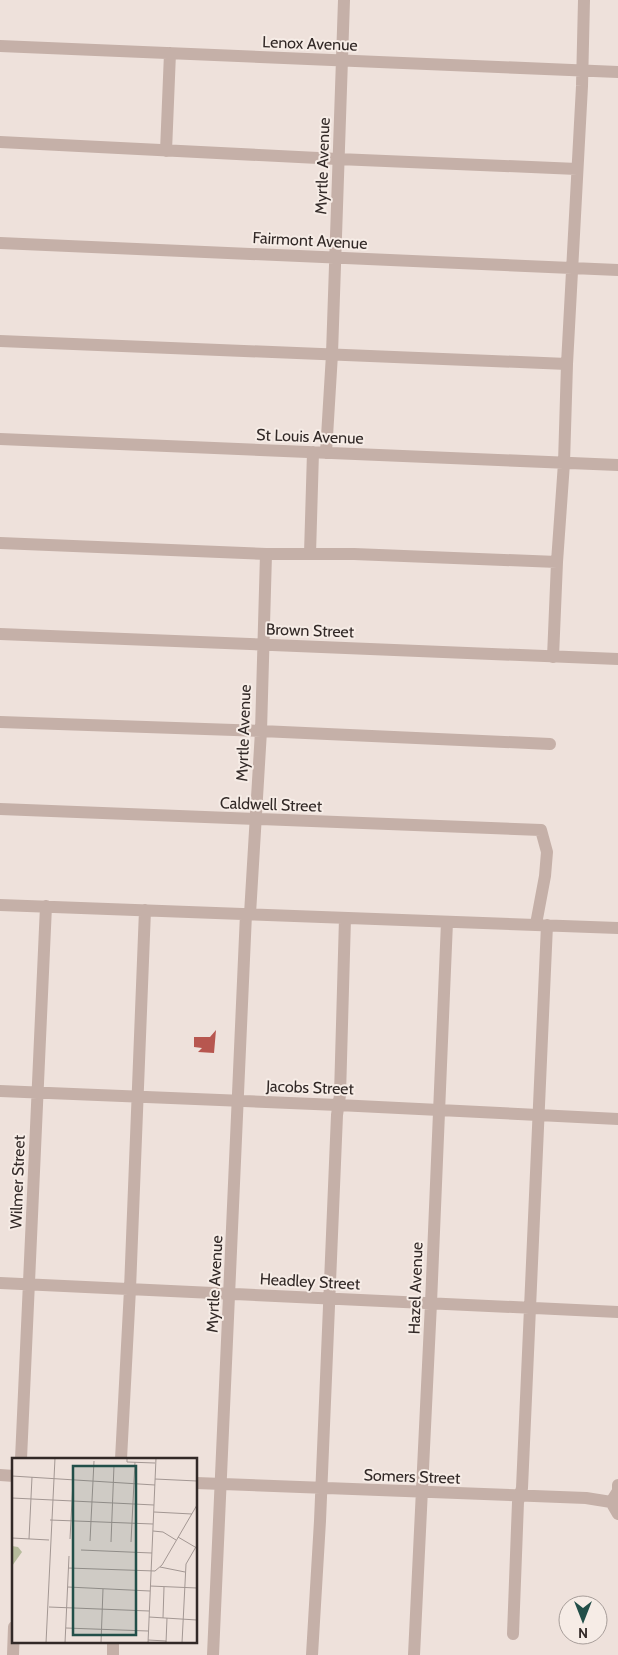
<svg xmlns="http://www.w3.org/2000/svg" width="618" height="1655" font-family="Cabin,sans-serif">
	<style>
		.building { fill: #b7564f }
		.lines { fill: none; stroke-linecap: round; stroke-linejoin: round }
		.minor { stroke: #c5b0a8; stroke-width: 12 }
		.labels { text-anchor: middle; stroke-width: 4; stroke-linejoin: round; paint-order: stroke }
		.street-label { font-size: 16px; fill: #322927; stroke: #f6ece6 }
		.inset-road { fill: none; stroke: #a39793; stroke-width: 1 }
		.view { fill: #224f49; fill-opacity: 0.15; stroke: #224f49; stroke-width: 2.5 }
		.inset-edge { fill: none; stroke: #322927; stroke-width: 2.5 }
	</style>
	<rect width="100%" height="100%" fill="#eee1db"/>
	<!-- building -->
	<path class="building" d="M216,1030L214,1053L198,1052L202,1048L194,1047V1037H210Z"/>
	<g class="lines">
		<!-- minor -->
		<path class="minor" d="M0,46L618,72
			M0,142L338,159L577,169
			M166,151L170,53
			M0,243L618,270
			M0,341L567,364
			M0,439L618,465
			M326,453L332,354L344,0
			M0,543L266,554H354L557,562
			M310,554L313,452
			M0,634L618,659
			M553,657L557,562L564,463L567,364L582,86L584,0
			M0,722L261,731L550,744
			M0,809L541,830L547,852L545,876L536,924
			M0,905L618,928
			M250,914L261,731L266,554
			M0,1091L338,1105L618,1119
			M0,1283L618,1312
			M21,1459L46,906
			M121,1459L130,1289L145,910
			M0,1475L14,1476
			M196,1483L586,1498L611,1502L618,1514
			M611,1502L618,1491V1485
			M513,1634L518,1502L522,1488L547,925
			M13,1655L14,1627
			M113,1655V1641
			M213,1655L246,914
			M312,1655L320,1521L337,1115L340,1095L345,918
			M414,1655L431,1303L447,922"/>
	</g>
	<g class="labels">
		<!-- street labels -->
		<g class="street-label">
			<text transform="translate(310 43) rotate(2)" y="6">Lenox Avenue</text>
			<text transform="translate(322 166) rotate(-88)" y="6">Myrtle Avenue</text>
			<text transform="translate(310 240) rotate(3)" y="6">Fairmont Avenue</text>
			<text transform="translate(310 436) rotate(2)" y="6">St Louis Avenue</text>
			<text transform="translate(310 630) rotate(2)" y="6">Brown Street</text>
			<text transform="translate(243 733) rotate(-88)" y="6">Myrtle Avenue</text>
			<text transform="translate(271 804) rotate(2)" y="6">Caldwell Street</text>
			<text transform="translate(310 1087) rotate(2)" y="6">Jacobs Street</text>
			<text transform="translate(17 1182) rotate(-88)" y="6">Wilmer Street</text>
			<text transform="translate(310 1281) rotate(3)" y="6">Headley Street</text>
			<text transform="translate(214 1284) rotate(-87)" y="6">Myrtle Avenue</text>
			<text transform="translate(415 1288) rotate(-88)" y="6">Hazel Avenue</text>
			<text transform="translate(412 1476) rotate(2)" y="6">Somers Street</text>
		</g>
	</g>
	<!-- overview -->
	<g transform="translate(12 1458)">
		<rect width="185" height="185" fill="#eee1db"/>
		<path d="M0,88L6,89L10,94L0,108Z" fill="#b6bb9c"/>
		<path class="inset-road" d="M115,0V4L143,5M0,18L143,27M143,21L185,23M0,40L142,47M142,54L180,56M38,62L141,66M141,73L151,74L164,82M166,79L183,89M0,80L37,82M17,81L20,19M58,81L61,23M78,83L82,3M99,84L102,7M119,84L123,4M69,92L140,95M148,109L173,114M56,110L143,113L150,107L185,47M138,128L185,130M56,129L138,133M37,149L137,153M137,159L185,162M151,160L152,129M54,170L136,173M136,182L154,183M34,185L43,0M53,185L57,98M89,185L91,131M136,185L144,0M154,185L155,160M170,185L174,106L185,87"/>
		<path class="view" d="M61,8H124V177H61Z"/>
		<rect width="185" height="185" class="inset-edge"/>
	</g>
	<!-- north arrow -->
	<g transform="translate(583 1620) rotate(180)"><circle r="24" fill="#f6ece6" stroke="#a89e9a"/>
	<path d="M0-4L9 19L0 12L-9 19Z" fill="#224f49"/>
	<text y="-8" font-size="14" font-weight="bold" text-anchor="middle" fill="#322927">N</text>
	</g>
</svg>
